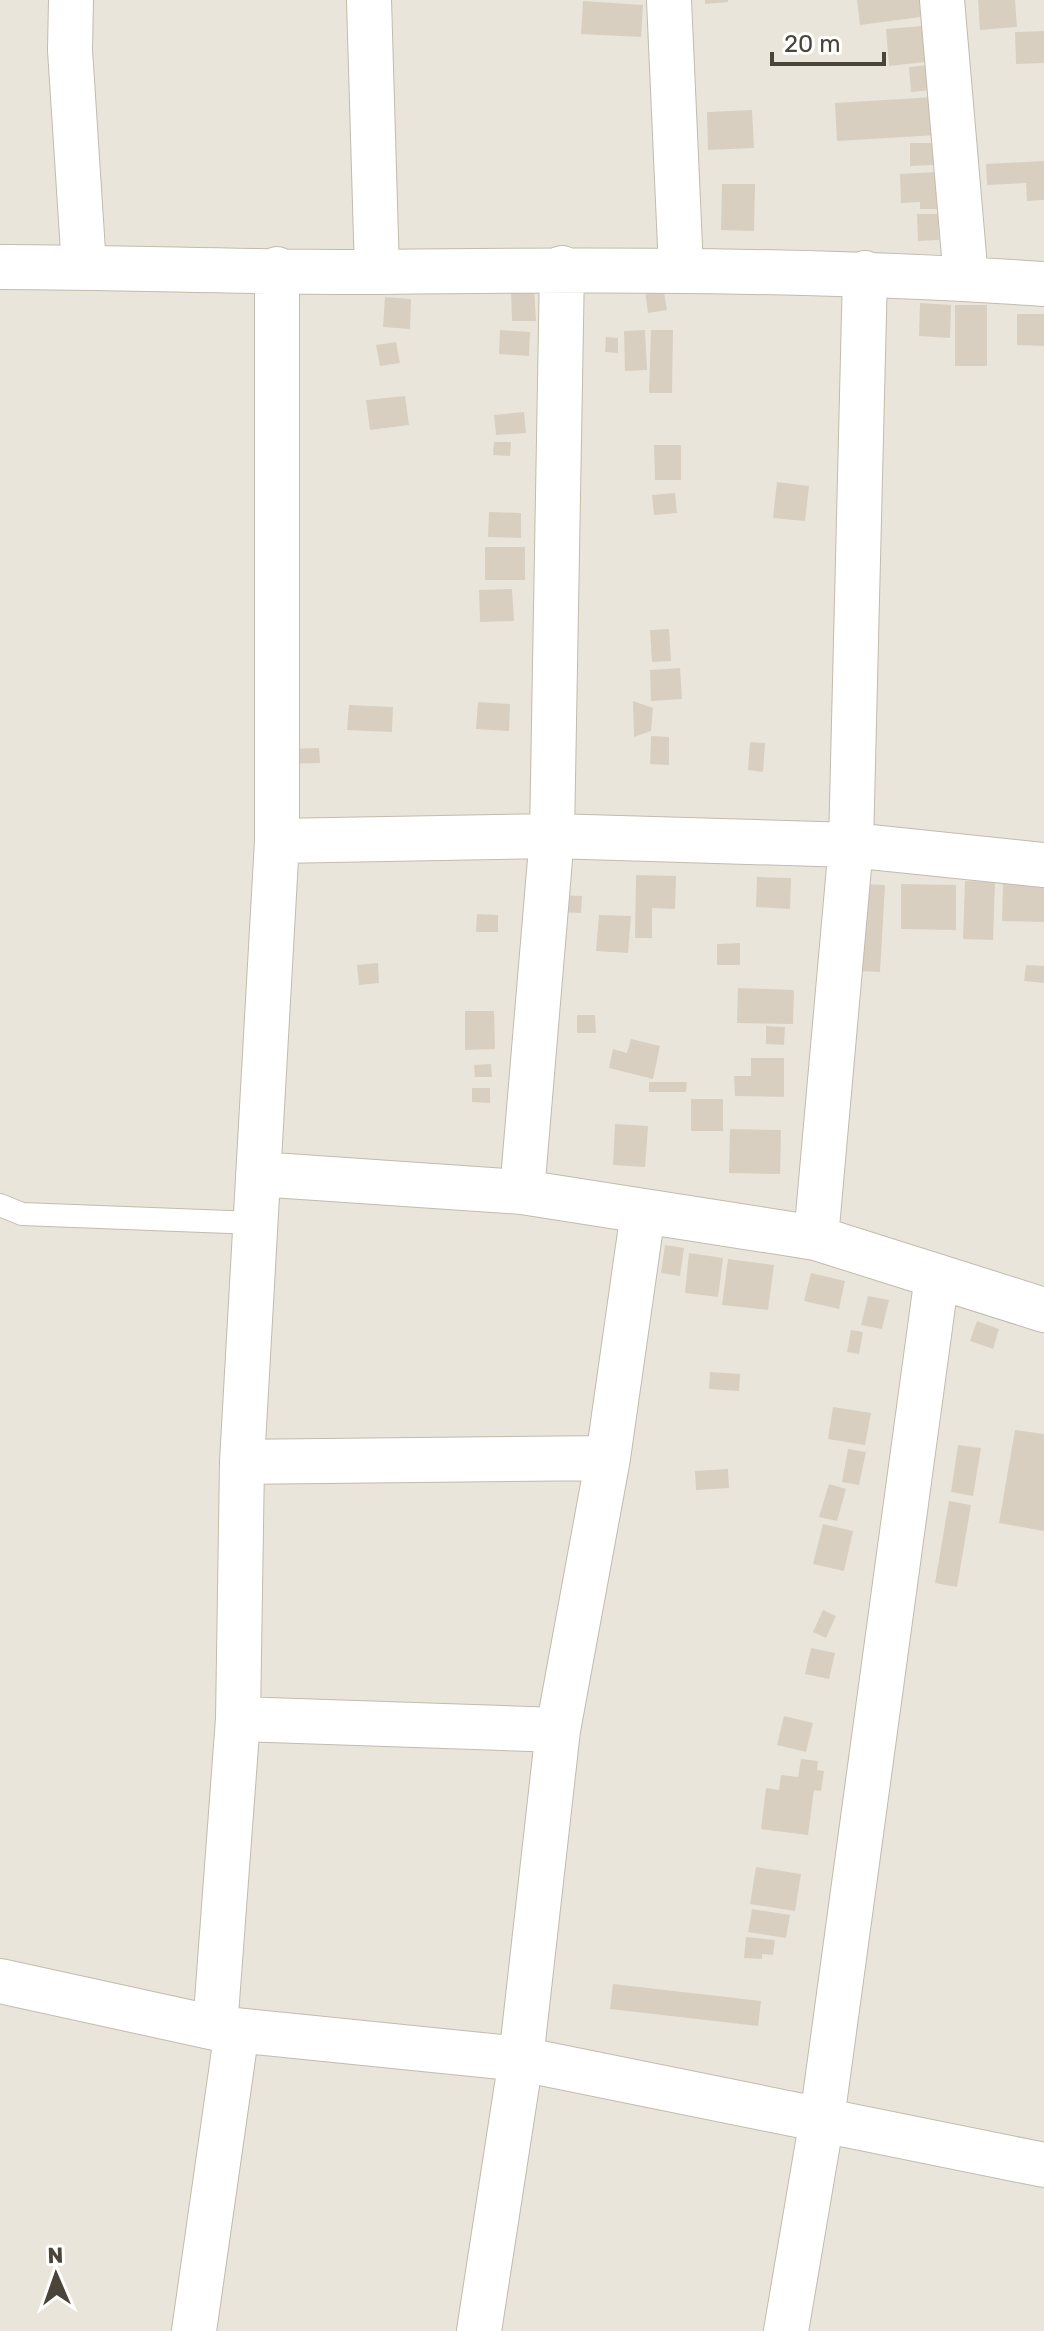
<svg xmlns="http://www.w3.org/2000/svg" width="1044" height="2331" font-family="Rubik,sans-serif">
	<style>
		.residential { fill: #eae5da }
		.building { fill: #d8cfc1 }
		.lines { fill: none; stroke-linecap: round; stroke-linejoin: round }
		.service-casing { stroke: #c2bbae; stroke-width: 24 }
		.minor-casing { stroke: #c2bbae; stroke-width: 46 }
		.service { stroke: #fff; stroke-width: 22 }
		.minor { stroke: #fff; stroke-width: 44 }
	</style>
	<rect width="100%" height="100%" fill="#f6f3ec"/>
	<!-- residential -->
	<path class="residential" d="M0,0H1044V2331H0Z"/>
	<!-- building -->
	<path class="building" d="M705,0H728V2L705,4Z
		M857,0H919L921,17L860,25Z
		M978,0H1015L1017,27L980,30Z
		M583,1L643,5L641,37L581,34Z
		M922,26L925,62L889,66L886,29Z
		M1044,31V63L1016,64L1015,32Z
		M929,65L932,90L911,92L909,67Z
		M935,97L937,135L837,141L835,103Z
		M752,110L754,148L708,150L707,112Z
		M910,143H933V165L910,166Z
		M1044,161V200L1027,201L1026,183L987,185L986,164Z
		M935,172L937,209H920V202L901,203L900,174Z
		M722,184H755L754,231L721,230Z
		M917,214H938L939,240L918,241Z
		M534,287L536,321H512L511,288Z
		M663,287L667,310L648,313L645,290Z
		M385,297L411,299L410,329L383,327Z
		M920,303L951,305L950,338L919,336Z
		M955,305H987V366H955Z
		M1017,314H1044V346L1017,345Z
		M500,330L530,332L529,356L499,354Z
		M645,330L647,370L625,371L624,331Z
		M651,330H673L672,393H649Z
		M606,337L618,338V353L605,352Z
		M396,342L400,363L380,366L376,345Z
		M405,396L409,425L370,430L366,400Z
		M524,412L526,433L496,435L494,415Z
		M494,442H511L510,456L493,455Z
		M654,445H681V480H655Z
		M777,482L809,486L805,521L773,518Z
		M675,493L677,513L654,515L652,495Z
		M489,512L521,513V538L488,537Z
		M485,547H525V580H485Z
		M512,589L514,621L480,622L479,590Z
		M669,629L671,661L652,662L650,630Z
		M680,668L682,699L651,701L650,670Z
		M633,701L653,708L651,731L634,737Z
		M478,702L510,704L509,731L476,729Z
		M349,705L393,707L392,732L347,730Z
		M651,736L669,737V765L650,764Z
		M750,742L765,743L763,772L748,770Z
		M319,748L320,763L287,764L286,749Z
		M636,875L676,876L675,909L652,908V938H635Z
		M757,877L791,878L790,909L756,907Z
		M965,881L995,882L993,940L963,939Z
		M1003,883L1044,884V922L1002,921Z
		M861,884L885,885L880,972L856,971Z
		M901,884L956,885V930L901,929Z
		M556,895L582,896L581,913L555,912Z
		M477,914L498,915V932H476Z
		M599,915L631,916L628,953L596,951Z
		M740,943V965H717V944Z
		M378,963L379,983L359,985L357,965Z
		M1026,965L1044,966V983L1024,981Z
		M738,988L794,990L793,1024L737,1023Z
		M465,1011H494L495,1049L465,1050Z
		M577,1015H595L596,1033H577Z
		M766,1026L785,1027L784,1045L766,1044Z
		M631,1039L660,1046L653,1079L609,1068L613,1049L627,1053Z
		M751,1058H784V1097L735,1096L734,1076H751Z
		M491,1064L492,1077H475L474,1065Z
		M649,1082H687L686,1092H649Z
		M472,1088H490V1103L472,1102Z
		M691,1099H723V1131H691Z
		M615,1124L648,1126L645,1167L613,1165Z
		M730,1129L781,1130L780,1174L729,1173Z
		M665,1245L684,1248L680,1276L661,1273Z
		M689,1253L723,1258L718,1297L685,1293Z
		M728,1259L774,1265L768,1310L722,1305Z
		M811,1273L845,1281L839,1309L804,1301Z
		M868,1296L889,1300L882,1329L861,1325Z
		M977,1321L999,1329L993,1349L970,1341Z
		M851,1330L863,1332L859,1354L847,1352Z
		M710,1372L740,1374L739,1391L709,1389Z
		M833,1407L871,1413L865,1445L828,1439Z
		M1015,1430L1044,1434V1531L999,1523Z
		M958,1445L981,1448L973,1496L951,1492Z
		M848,1449L866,1452L859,1485L842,1482Z
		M728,1469L729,1488L696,1490L695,1471Z
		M829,1484L846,1489L837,1521L819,1517Z
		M949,1501L971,1505L957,1587L935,1583Z
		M823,1524L853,1531L844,1571L813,1564Z
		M823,1610L836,1616L826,1638L813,1632Z
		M811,1648L835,1653L829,1679L805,1674Z
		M784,1716L813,1723L806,1752L777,1745Z
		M801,1759L818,1761L817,1770L824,1771L821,1791L814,1790L808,1835L761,1829L766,1788L779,1790L781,1775L798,1777Z
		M756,1867L801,1874L795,1911L750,1904Z
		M752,1909L790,1915L786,1938L748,1932Z
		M746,1937L775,1940L773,1955L762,1954V1959L744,1958Z
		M613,1984L761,2001L758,2026L610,2009Z"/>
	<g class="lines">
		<defs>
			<path id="service" d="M0,1205L22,1214L255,1223"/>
			<path id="minor" d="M71,0L70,50L84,267
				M369,0L377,272
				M669,0L681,269
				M942,0L966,279
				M0,267C127,267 254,273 380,272C602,269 822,269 1044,284
				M277,841L552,836L851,845L1044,865
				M258,1174L522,1192L816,1238L1044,1310
				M522,1192L552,836L562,268
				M816,1238L851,845L865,273
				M242,1462L608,1458
				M238,1719L558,1730
				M0,1981L215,2028L521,2059L1044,2165
				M215,2028L238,1719L242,1462L277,841V269
				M194,2331L237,2030
				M479,2331L521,2059L558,1730L608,1458L643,1212
				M786,2331L822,2119L937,1276"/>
		</defs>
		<!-- service casing -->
		<use href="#service" class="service-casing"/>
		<!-- minor casing -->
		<use href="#minor" class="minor-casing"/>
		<!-- service -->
		<use href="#service" class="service"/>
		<!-- minor -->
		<use href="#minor" class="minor"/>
	</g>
	<!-- north arrow -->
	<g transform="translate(56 2275) rotate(358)" stroke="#ffffff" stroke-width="6" paint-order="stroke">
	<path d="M0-6L14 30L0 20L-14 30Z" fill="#4b4439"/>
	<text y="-12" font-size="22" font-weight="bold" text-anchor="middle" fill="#4b4439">N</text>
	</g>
	<!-- scale -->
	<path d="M772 52v12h112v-12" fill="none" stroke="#4b4439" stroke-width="4"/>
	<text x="784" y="52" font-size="24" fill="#4b4439" stroke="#ffffff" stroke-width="6" paint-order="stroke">20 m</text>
</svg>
